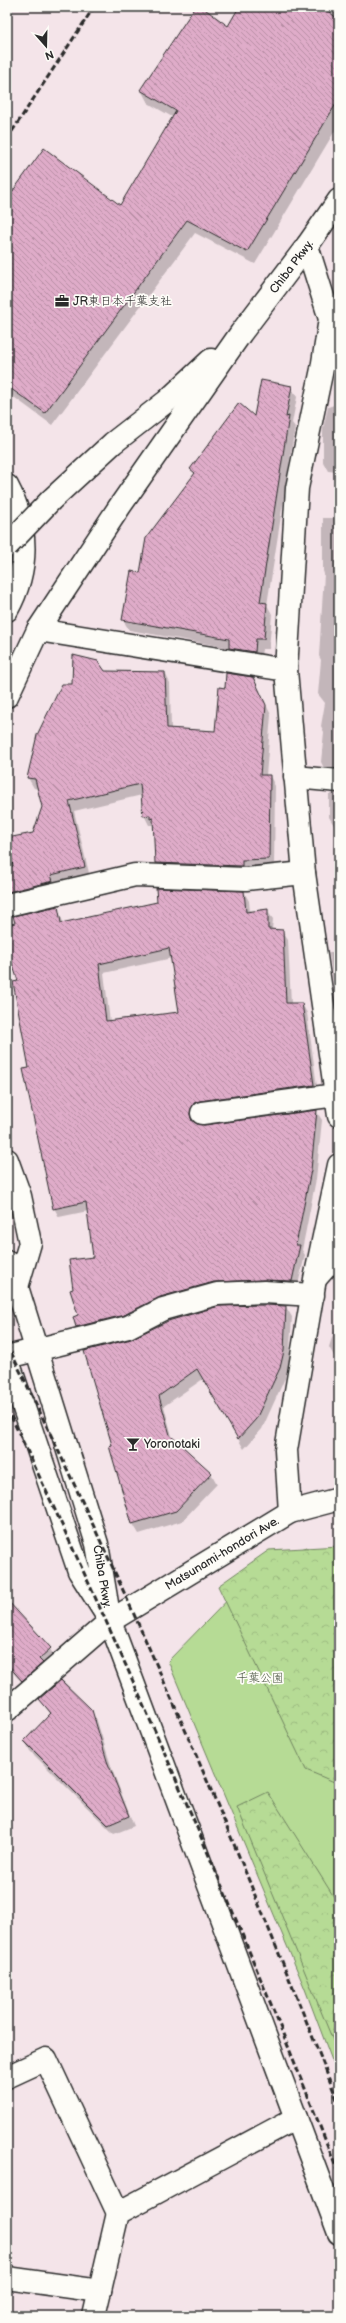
<svg xmlns="http://www.w3.org/2000/svg" width="346" height="2323" font-family="'Balsamiq Sans','Klee One',sans-serif">
	<style>
		.green { fill: #b6db95; stroke: #708360 }
		.forest { fill: url(#forest-crowns); stroke: #708360 }
		.shadow { fill: #0003; fill-rule: evenodd }
		.building { fill: url(#building-back-hatch); stroke: #2b2b2b; fill-rule: evenodd }
		.lines { fill: none; stroke-linecap: round; stroke-linejoin: round }
		.minor-casing { stroke: #2b2b2b; stroke-width: 25 }
		.minor { stroke: #fdfcf7; stroke-width: 22 }
		.rail { stroke: #2b2b2b; stroke-width: 3; stroke-dasharray: 6 3; stroke-linecap: butt }
		.minor-bridge-casing { stroke: #2b2b2b; stroke-width: 25; stroke-linecap: butt }
		.minor-bridge { stroke: #fdfcf7; stroke-width: 22 }
		.labels { text-anchor: middle; stroke-width: 3.5; stroke-linejoin: round; paint-order: stroke }
		.street-label { font-size: 12px; fill: #2b2b2b; stroke: #fdfcf7 }
		.poi-label { font-size: 12px; fill: #2b2b2b; stroke: #fdfcf7; text-anchor: start }
		.park-label { font-size: 12px; fill: #4e5746; stroke: #fdfcf7 }
	</style>
	<defs>
		<pattern id="forest-crowns" width="20" height="18" patternUnits="userSpaceOnUse"><rect width="20" height="18" fill="#b6db95"/><path d="M2 6a3 3 0 1 1 6 0M12 15a3 3 0 1 1 6 0" fill="none" stroke="#9dbc81"/></pattern>
		<pattern id="building-back-hatch" width="6" height="6" patternUnits="userSpaceOnUse"><rect width="6" height="6" fill="#dfacc9"/><path d="M-1 5l2 2M0 0l6 6M5-1l2 2" fill="none" stroke="#b58ca3"/></pattern>
	</defs>
	<rect width="100%" height="100%" fill="#f4e4e9"/>
	<filter id="ink" filterUnits="userSpaceOnUse"><feTurbulence type="fractalNoise" baseFrequency=".025" numOctaves="2"/><feDisplacementMap in="SourceGraphic" scale="8" xChannelSelector="R" yChannelSelector="G"/><feConvolveMatrix kernelMatrix="1 2 1 2 8 2 1 2 1" color-interpolation-filters="sRGB"/></filter>
	<g filter="url(#ink)">
		<!-- green -->
		<path class="green" d="M307,1547L339,1649V2079L305,1989L168,1661L247,1580L245,1569Z"/>
		<!-- forest -->
		<path class="forest" d="M339,1546V1784L306,1770L218,1586L269,1550Z
			M268,1792L339,1905V2055L237,1807Z"/>
		<!-- shadow -->
		<path class="shadow" d="M197,7H200L228,27L240,7H339V124L255,264L195,233L52,425L7,392V201L120,206L174,118L148,103L141,90Z
			M291,387L297,397L292,423L295,427L267,605L272,614L269,649H262L260,662L235,658L230,648L129,630L123,620L140,574L195,475L192,469Z
			M337,404H339V472L328,471L323,462V429L328,407Z
			M339,481V777L326,772L321,762L324,732L321,726L325,703L318,694L321,660L319,656L324,574L323,571V518H335Z
			M104,672L165,673L170,683L171,729L216,732L226,689L253,678L271,715L266,776H270L275,786L274,868L162,873L156,863L154,825H149L144,815L142,795L74,811L90,877L15,901L9,891L7,868L14,866L34,834L43,807L38,789L34,788L28,778L73,685Z
			M339,793V825L335,827L329,817V794Z
			M244,892L249,901L250,912L267,911L273,919L272,930L282,931L288,940L291,1004H302L307,1013L318,1094L199,1112L195,1123L204,1126L316,1111L322,1120L316,1179L302,1250L305,1255L297,1289L269,1288L82,1335L77,1327L79,1316L74,1289L94,1258L88,1211L59,1217L54,1208L30,1069L20,982L7,944V926L57,907L64,924ZM172,958L180,1013L110,1022L104,973Z
			M339,952V1000L335,993L329,953Z
			M286,1307L292,1317L289,1361L285,1378L262,1429L244,1449L203,1379L164,1406L173,1440L211,1473L217,1484L182,1521L139,1534L133,1524L110,1447L113,1446L85,1352Z
			M339,1316V1358L334,1356L329,1347Z
			M7,1602L50,1649L55,1657L27,1688L7,1666Z
			M40,1699L91,1711L97,1721L113,1772L134,1826L114,1834L30,1751L25,1741L51,1715Z"/>
		<!-- building -->
		<path class="building" d="M195,7H202L228,26L239,7H323L339,20V99L247,252L187,220L45,413L7,386V199L44,148L120,205L176,111L140,90Z
			M261,380L292,386L286,417L289,416L260,602L267,603L264,639H256L255,652L229,648V639L122,620L131,571L140,573L146,538L195,473L190,469L239,403L254,416Z
			M73,655L98,661L105,671L165,672L167,728L215,731L219,687L225,688L226,673L253,677L266,705L260,775H270L269,859L242,860V866L155,863L153,818L150,819V815L143,816L140,784L69,801L85,867L51,875L53,881L8,892L7,867L13,866L7,838L33,833L42,807L35,779L27,778L37,735L62,684H72Z
			M156,888L244,891L246,912L268,909V929L283,930L286,1003H302L314,1085L200,1101L194,1103L190,1114L192,1121L204,1125L317,1110L311,1170L296,1245H300L292,1281L263,1280L214,1282L160,1297L124,1315L76,1327L73,1317L78,1315L70,1290L73,1289L69,1260L93,1257L86,1202L53,1209L23,1069L29,1068L13,982L18,981L7,948V925L15,923L13,916L58,906L61,923L157,902ZM169,948L179,1012L106,1021L99,964Z
			M264,1305L286,1306L284,1351L280,1368L256,1419L238,1439L197,1369L159,1396L170,1435L212,1473L176,1511L132,1524L109,1446L112,1445L84,1351L131,1339L168,1321L219,1306Z
			M7,1600L51,1648L39,1659L43,1663L22,1681L7,1664Z
			M61,1680L92,1710L107,1761L129,1816L108,1825L24,1741L51,1713L39,1699Z"/>
		<g class="lines">
			<defs>
				<g id="minor">
					<path d="M307,246L330,319L322,369L297,488L286,670L304,873L339,1116"/>
					<path d="M7,486C29,527 29,570 7,610"/>
					<path d="M51,500L113,443L167,401L211,360"/>
					<path d="M38,630L286,670"/>
					<path id="s1" d="M7,696L38,630L120,506L241,333L307,246L339,200"/>
					<path d="M295,777L339,781"/>
					<path d="M7,905L135,875L246,879L304,873"/>
					<path d="M202,1113L336,1095"/>
					<path d="M7,1160L20,1196L30,1243L17,1287"/>
					<path id="s2" d="M7,1262L17,1287L97,1544L110,1621L339,2233"/>
					<path d="M316,1278L339,1252"/>
					<path d="M7,1357L128,1327L163,1309L217,1294L264,1292L313,1295"/>
					<path d="M7,1358L79,1571L106,1614"/>
					<path d="M290,1512L286,1450L315,1279L339,1165"/>
					<path id="s3" d="M7,1710L110,1621L290,1512L339,1499"/>
					<path d="M7,2077L46,2059L118,2213"/>
					<path d="M7,2278L100,2291"/>
					<path d="M94,2316L118,2213L296,2118"/>
				</g>
			</defs>
			<!-- minor casing -->
			<use href="#minor" class="minor-casing"/>
			<!-- minor -->
			<use href="#minor" class="minor"/>
			<!-- rail -->
			<path class="rail" d="M7,15L11,7
				M7,139L94,7
				M7,1344C90,1514 168,1686 241,1861C274,1942 308,2023 339,2105
				M7,1408C127,1660 238,1915 339,2175"/>
			<defs>
				<path id="minor-bridge" d="M7,546L51,500"/>
			</defs>
			<!-- minor-bridge casing -->
			<use href="#minor-bridge" class="minor-bridge-casing"/>
			<!-- minor-bridge -->
			<use href="#minor-bridge" class="minor-bridge"/>
		</g>
	</g>
	<!-- icons -->
	<defs>
		<symbol id="office-bare" viewBox="-9 -9 18 18"><path d="M-6-3h4V-5.5h4V-3h4V5H-6ZM-1-4.5V-3h2v-1.5ZM-6 0V1H6V0Z" fill="#2b2b2b" stroke="#fdfcf7" stroke-width="2.5" paint-order="stroke"/></symbol>
		<symbol id="bar-bare" viewBox="-9 -9 18 18"><path d="M-6-5H6L.8 .8V4.5H3.5V6h-7V4.5H-.8V.8Z" fill="#2b2b2b" stroke="#fdfcf7" stroke-width="2.5" paint-order="stroke"/></symbol>
	</defs>
	<g fill-rule="evenodd">
		<use href="#office-bare" x="52" y="291" width="20" height="20"/>
		<use href="#bar-bare" x="123" y="1434" width="20" height="20"/>
	</g>
	<g class="labels">
		<!-- street labels -->
		<g class="street-label">
			<text dy="4" stroke="none"><textPath href="#s1" startOffset="516">Chiba Pkwy.</textPath></text>
			<text dy="4" stroke="none"><textPath href="#s3" startOffset="267">Matsunami-hondori Ave.</textPath></text>
			<text dy="4" stroke="none"><textPath href="#s2" startOffset="329">Chiba Pkwy.</textPath></text>
		</g>
		<!-- poi labels -->
		<g class="poi-label">
			<text x="73" y="305">JR東日本千葉支社</text>
			<text x="144" y="1448">Yoronotaki</text>
		</g>
		<!-- park labels -->
		<g class="park-label">
			<text x="260" y="1682">千葉公園</text>
		</g>
	</g>
	<!-- margin -->
	<rect width="346" height="2323" fill="none" stroke="#fdfcf7" stroke-width="24"/>
	<rect x="12" y="12" width="322" height="2299" fill="none" stroke="#2b2b2b" stroke-width="1.5" filter="url(#ink)"/>
	<!-- north arrow -->
	<g transform="translate(46 46) rotate(160)" stroke="#fdfcf7" stroke-width="3" paint-order="stroke">
	<path d="M0-3L7 15L0 10L-7 15Z" fill="#2b2b2b"/>
	<text y="-6" font-size="11" font-weight="bold" text-anchor="middle" fill="#2b2b2b">N</text>
	</g>
</svg>
